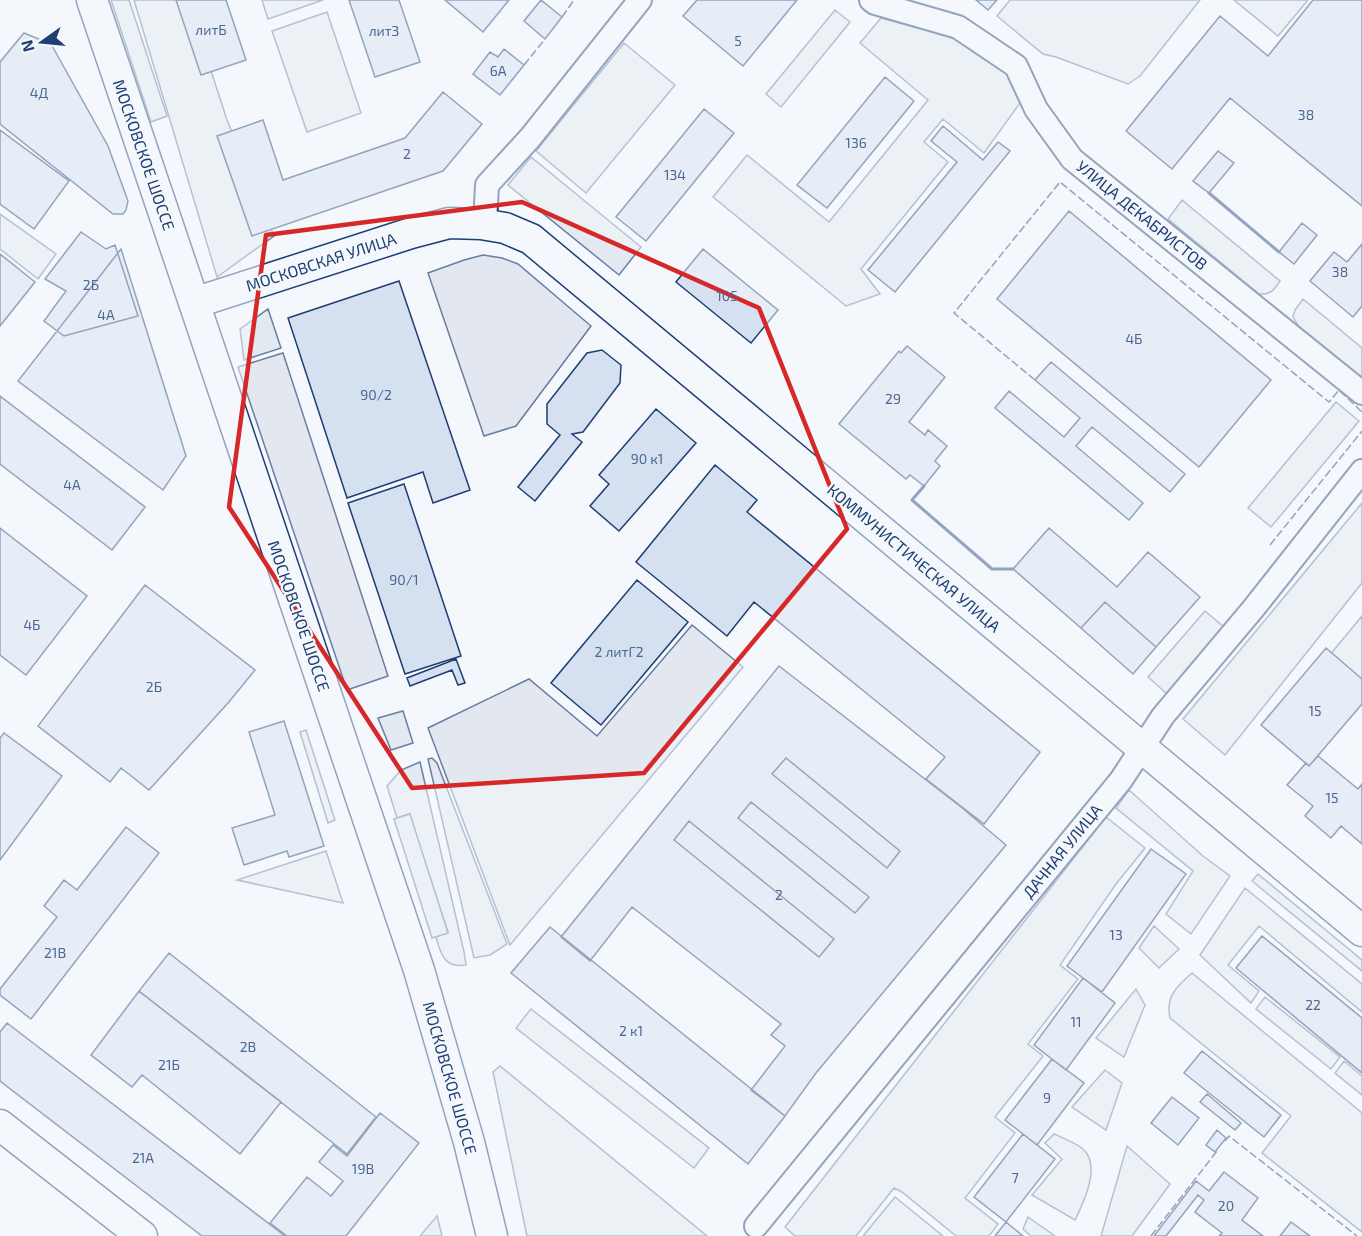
<svg xmlns="http://www.w3.org/2000/svg" width="1362" height="1236" font-family="'Exo 2',sans-serif">
	<style>
		.green { fill: #e3e9f0; stroke: #687fa3; stroke-width: 1.5 }
		.parking { fill: #e3e8f0; stroke: #687fa3; stroke-width: 1.5 }
		.building { fill: #d5e0f0; stroke: #1d3f73; stroke-width: 1.5 }
		.lines { fill: none; stroke-linecap: round; stroke-linejoin: round }
		.minor-casing { stroke: #1d3f73; stroke-width: 26 }
		.major-casing { stroke: #1d3f73; stroke-width: 33 }
		.minor { stroke: #f4f7fb; stroke-width: 22 }
		.major { stroke: #f4f7fb; stroke-width: 30 }
		.fence { stroke: #1d3f73; stroke-width: 1.5; stroke-dasharray: 8 3; stroke-linecap: butt }
		.wall { stroke: #1d3f73; stroke-width: 3 }
		.marked { fill: none; stroke: #d62828; stroke-width: 4.5; stroke-linejoin: round }
		.labels { text-anchor: middle; stroke-width: 4.5; stroke-linejoin: round; paint-order: stroke }
		.number-label { font-size: 14px; fill: #4b6792 }
		.street-label { font-size: 16px; fill: #1d3f73; stroke: #f4f7fb }
	</style>
	<rect width="100%" height="100%" fill="#f4f7fb"/>
	<!-- green -->
	<path class="green" d="M134,0H188L227,120L274,236L217,277Z
		M262,0H323L268,19Z
		M1010,0H1200L1140,76L1128,84L1056,57L1043,54L997,16Z
		M835,10L850,22L781,107L766,94Z
		M327,12L361,113L307,132L272,31Z
		M881,18L952,37L1008,71L1020,103L984,153L943,119L924,142L948,162L861,269L880,294L846,306L713,197L747,155L829,222L928,100L860,43Z
		M624,43L675,85L586,193L536,151Z
		M531,157L641,247L619,275L508,185Z
		M1182,200L1280,281C1274,290 1271,295 1259,294L1168,219Z
		M1303,299L1362,348V378L1299,327L1293,317L1295,310Z
		M268,309L281,348L244,360L240,329Z
		M1362,616V684L1329,656Z
		M403,711L413,743L391,750L378,718Z
		M432,758L437,763L507,944L490,955L474,958L428,759Z
		M420,762L464,952L466,965C444,968 441,955 436,937L448,932L409,814L397,818L387,786L401,770Z
		M1129,790L1203,856L1230,876L1191,934L1166,914L1193,871L1116,808Z
		M1106,817L1145,848L1116,884L1060,965L1078,979L1028,1044L1043,1056L995,1117L1015,1133L965,1198L998,1224L989,1236H956L902,1192L894,1188L856,1236H795L785,1227Z
		M1258,874L1362,960V971L1252,881Z
		M1245,888L1362,984V1012L1259,926L1228,965L1259,991L1251,1003L1200,955Z
		M1154,926L1179,949L1159,968L1139,948Z
		M1192,973L1362,1113V1232L1262,1153L1291,1116L1170,1018C1165,997 1177,986 1192,973Z
		M1136,989L1145,1005L1124,1057L1096,1038Z
		M1265,997L1340,1057L1331,1069L1256,1009Z
		M1344,1061L1362,1076V1095L1335,1073Z
		M500,1066L707,1236H527L493,1072Z
		M1105,1070L1122,1083L1106,1130L1072,1107Z
		M1054,1134C1063,1138 1076,1143 1083,1149C1102,1166 1083,1203 1075,1220L1032,1195L1062,1159L1045,1143Z
		M1127,1146L1170,1184L1132,1236H1101Z
		M895,1197L943,1236H863Z
		M437,1216L442,1236H420Z
		M1028,1217L1055,1236H1031L1023,1229Z"/>
	<!-- parking -->
	<path class="parking" d="M111,0H129L167,116L151,122Z
		M1234,0H1308L1278,36Z
		M0,214L56,254L38,279L0,249Z
		M483,255L502,258L518,264L591,326L516,426L484,436L428,273L464,260Z
		M283,353L388,676L347,690L238,367Z
		M1336,402L1359,421L1271,527L1248,508Z
		M1362,503V583L1225,755L1183,719Z
		M1205,611L1224,627L1167,694L1148,677Z
		M692,625L743,667L510,945L428,728L529,679L597,736Z
		M306,730L335,820L328,823L300,732Z
		M410,814L448,933L432,938L394,819Z
		M326,851L343,903L237,880Z
		M531,1009L709,1148L694,1168L516,1028Z"/>
	<!-- building -->
	<path class="building" d="M176,0H226L246,60L201,75Z
		M349,0H399L420,62L375,77Z
		M445,0H509L483,32Z
		M541,0L562,17L545,39L524,21Z
		M697,0H797L743,66L683,16Z
		M976,0H997L988,10Z
		M1313,0H1362V206L1230,98L1172,169L1126,131L1220,16L1268,56Z
		M24,33L51,44L108,146L128,201L126,210L123,214H113L0,124V62Z
		M504,49L524,65L500,95L473,74L490,52L498,57Z
		M885,77L914,101L827,208L797,185Z
		M443,92L482,124L443,171L252,236L217,136L263,120L283,180L405,138Z
		M704,109L734,133L646,241L616,217Z
		M943,126L983,160L998,142L1010,151L895,292L868,270L957,162L931,141Z
		M0,130L69,181L34,229L0,204Z
		M1218,151L1234,163L1209,193L1193,181Z
		M1069,211L1271,380L1199,467L997,299Z
		M1302,223L1317,235L1294,264L1279,252Z
		M81,232L106,249L115,245L138,316L64,336L44,321L66,291L45,279Z
		M1362,244V306L1353,317L1310,281L1334,252L1347,262Z
		M121,249L186,456L163,490L18,381Z
		M703,249L778,310L751,343L676,282Z
		M0,254L35,282L0,326Z
		M399,281L470,490L433,503L423,472L347,498L288,318Z
		M907,346L945,377L909,422L925,435L928,430L947,446L935,461L940,466L924,486L910,475L906,479L839,424L899,351L901,353Z
		M602,350L621,365L620,383L583,432L572,434L582,442L535,501L518,487L560,435L547,424V404L587,353Z
		M1051,362L1185,474L1170,492L1092,427L1076,446L1143,503L1129,520L995,408L1009,391L1064,437L1080,418L1035,380Z
		M0,396L145,507L112,550L0,464Z
		M656,409L696,443L619,531L590,506L609,484L599,475Z
		M715,465L757,500L747,512L1040,752L984,824L926,779L945,757L754,602L727,636L636,562Z
		M404,484L461,656L405,674L348,503Z
		M0,528L87,596L26,675L0,655Z
		M1049,528L1117,587L1148,552L1200,597L1156,647L1105,602L1081,628L1013,569Z
		M637,580L688,622L601,725L551,683Z
		M145,585L255,670L228,703L149,790L121,768L110,782L38,726Z
		M1105,602L1156,647L1133,674L1081,628Z
		M1326,648L1362,679V704L1309,766L1261,725Z
		M456,659L465,683L458,685L452,670L410,686L407,678Z
		M779,666L961,807L1006,845L816,1073L785,1116L751,1090L785,1046L771,1035L781,1024L632,907L590,961L561,937Z
		M284,721L324,846L289,857L287,851L244,865L232,828L275,815L249,732Z
		M4,733L62,776L0,860V738Z
		M1318,756L1358,789L1362,784V844L1341,826L1331,838L1305,816L1313,806L1287,785L1306,763L1309,766Z
		M786,758L900,851L887,868L772,774Z
		M751,802L869,897L855,913L738,818Z
		M689,821L834,939L819,957L674,840Z
		M126,827L159,853L31,1019L0,995V989L57,917L44,906L64,880L77,890Z
		M1151,849L1186,874L1102,992L1067,966Z
		M550,927L785,1116L748,1164L511,973Z
		M1262,936L1362,1018V1073L1236,968Z
		M169,953L376,1117L347,1154L139,991Z
		M1083,978L1115,1003L1066,1070L1034,1045Z
		M139,991L281,1102L240,1154L142,1075L132,1087L91,1055Z
		M7,1023L285,1236H202L0,1081V1032Z
		M1202,1051L1281,1115L1264,1137L1184,1073Z
		M1052,1059L1084,1083L1037,1145L1005,1120Z
		M1207,1094L1241,1123L1235,1130L1200,1102Z
		M1172,1097L1199,1118L1178,1145L1151,1123Z
		M380,1113L419,1143L346,1236H287L270,1223L307,1177L331,1196L343,1181L319,1162L333,1145L347,1156Z
		M1217,1130L1226,1138L1215,1152L1206,1145Z
		M1023,1134L1055,1159L1006,1222L974,1197Z
		M1224,1172L1258,1198L1242,1220L1263,1236H1219L1222,1233L1195,1212L1204,1200L1198,1195L1166,1236H1154L1196,1181L1209,1191Z
		M1006,1222L1023,1236H995Z
		M1291,1222L1310,1236H1280Z"/>
	<g class="lines">
		<defs>
			<path id="minor" d="M871,0L875,3L958,27L1016,66L1036,109L1072,159L1362,393
				M485,224L487,185L530,138L640,0
				M756,1226L1121,780L1163,716L1253,609L1362,471"/>
			<path id="major" d="M92,0L419,970L469,1142L492,1236
				M194,303L411,233L449,223L481,224L505,228L531,239L1362,931
				M0,1125L142,1236"/>
		</defs>
		<!-- minor casing -->
		<use href="#minor" class="minor-casing"/>
		<!-- major casing -->
		<use href="#major" class="major-casing"/>
		<!-- minor -->
		<use href="#minor" class="minor"/>
		<!-- major -->
		<use href="#major" class="major"/>
		<!-- fence -->
		<path class="fence" d="M562,17L574,0
			M524,65L545,39
			M1035,380L954,313L1060,182L1329,402L1339,390L1362,412
			M1270,545L1362,431
			M1225,1141L1229,1136L1357,1236
			M1151,1236L1217,1151"/>
		<!-- wall -->
		<path class="wall" d="M1209,193L1279,252
			M924,486L912,500L992,569H1013"/>
	</g>
	<!-- marked area -->
	<path d="M0 0H1362V1236H0ZM522,202L759,308L847,529L644,773L412,788L229,507L266,235Z" fill="#f4f7fb" fill-opacity=".55" fill-rule="evenodd"/>
	<path class="marked" d="M522,202L759,308L847,529L644,773L412,788L229,507L266,235Z"/>
	<g class="labels">
		<!-- number labels -->
		<g class="number-label">
			<text x="211" y="35">литБ</text>
			<text x="384" y="36">литЗ</text>
			<text x="738" y="46">5</text>
			<text x="498" y="76">6А</text>
			<text x="39" y="98">4Д</text>
			<text x="1306" y="120">38</text>
			<text x="856" y="148">136</text>
			<text x="407" y="159">2</text>
			<text x="675" y="180">134</text>
			<text x="1340" y="277">38</text>
			<text x="91" y="290">2Б</text>
			<text x="727" y="301">105</text>
			<text x="106" y="320">4А</text>
			<text x="1134" y="344">4Б</text>
			<text x="376" y="400">90/2</text>
			<text x="893" y="404">29</text>
			<text x="647" y="464">90 к1</text>
			<text x="72" y="490">4А</text>
			<text x="404" y="585">90/1</text>
			<text x="32" y="630">4Б</text>
			<text x="619" y="657">2 литГ2</text>
			<text x="154" y="692">2Б</text>
			<text x="1315" y="716">15</text>
			<text x="1332" y="803">15</text>
			<text x="779" y="900">2</text>
			<text x="1116" y="940">13</text>
			<text x="55" y="958">21В</text>
			<text x="1313" y="1010">22</text>
			<text x="1076" y="1027">11</text>
			<text x="631" y="1036">2 к1</text>
			<text x="248" y="1052">2В</text>
			<text x="169" y="1070">21Б</text>
			<text x="1047" y="1103">9</text>
			<text x="143" y="1163">21А</text>
			<text x="363" y="1174">19В</text>
			<text x="1015" y="1183">7</text>
			<text x="1226" y="1211">20</text>
		</g>
		<!-- street labels -->
		<g class="street-label">
			<text transform="translate(144 155) rotate(71)" y="6">МОСКОВСКОЕ ШОССЕ</text>
			<text transform="translate(1142 215) rotate(39)" y="6">УЛИЦА ДЕКАБРИСТОВ</text>
			<text transform="translate(321 262) rotate(-18)" y="6">МОСКОВСКАЯ УЛИЦА</text>
			<text transform="translate(914 558) rotate(40)" y="6">КОММУНИСТИЧЕСКАЯ УЛИЦА</text>
			<text transform="translate(299 616) rotate(71)" y="6">МОСКОВСКОЕ ШОССЕ</text>
			<text transform="translate(1062 851) rotate(-51)" y="6">ДАЧНАЯ УЛИЦА</text>
			<text transform="translate(450 1078) rotate(74)" y="6">МОСКОВСКОЕ ШОССЕ</text>
		</g>
	</g>
	<!-- north arrow -->
	<g transform="translate(42 42) rotate(255)" stroke="#f4f7fb" stroke-width="4.5" paint-order="stroke">
	<path d="M0-4.5L10 22L0 15L-10 22Z" fill="#1d3f73"/>
	<text y="-9" font-size="16" font-weight="bold" text-anchor="middle" fill="#1d3f73">N</text>
	</g>
</svg>
